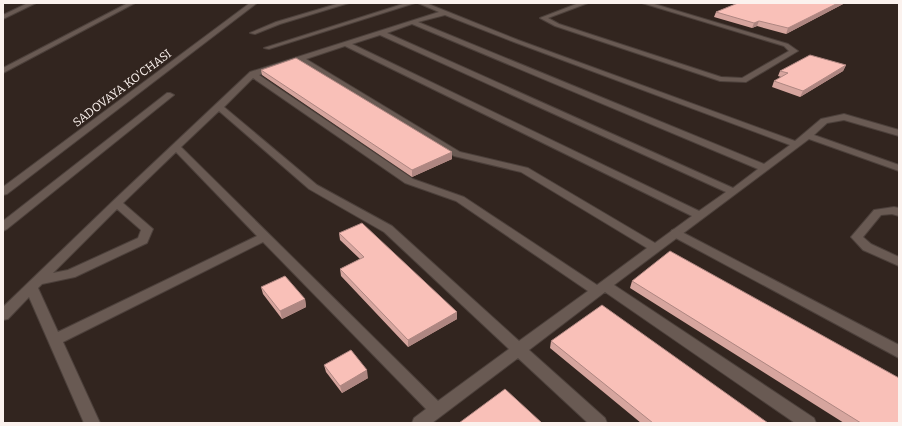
<svg xmlns="http://www.w3.org/2000/svg" width="902" height="426" font-family="Bitter,serif">
	<style>
		.lines { fill: none; stroke-linecap: round; stroke-linejoin: round }
		.service-casing { stroke: #4c403b; stroke-width: 2 }
		.minor-casing { stroke: #4c403b; stroke-width: 2 }
		.service { fill: #695a53; fill-rule: evenodd }
		.minor { fill: #695a53; fill-rule: evenodd }
		.wall { fill: #d6a59e }
		.shaded-wall { fill: #ae8681 }
		.building { fill: #f9c0b8; stroke: #ae8681 }
		.labels { text-anchor: middle; stroke-width: 4; stroke-linejoin: round; paint-order: stroke }
		.far-street-label { font-size: 12px; fill: #fbf2ee; stroke: #32251f }
	</style>
	<rect width="100%" height="100%" fill="#32251f"/>
	<g class="lines">
		<defs>
			<path id="service" d="M340,3H349L280,24L255,34L250,33L276,22Z
				M406,3H415L269,49L264,48Z
				M418,3H426L518,40L795,141L821,119L844,114L899,130V136L844,120L827,123L814,135L899,165V171L809,139L614,285L814,418L816,423H795L605,292L529,350L605,418L607,423H588L518,358L432,423H412L414,418L426,409L263,242L63,342L100,423H84L29,297L8,319L3,320V307L113,201L250,72L439,12ZM445,15L514,42L790,145L764,164L418,22ZM412,24L758,169L733,188L387,33ZM380,35L726,192L699,211L352,44ZM345,46L692,216L655,243L528,168L460,152L306,59ZM300,61L454,156L521,172L647,248L597,285L464,197L413,179L259,75ZM253,78L405,183L456,201L588,291L519,341L392,226L317,185L224,107ZM219,111L309,189L384,232L509,349L438,401L181,147ZM176,152L257,236L58,332L38,288L42,284L75,277L147,243L153,229L123,203ZM117,209L141,230L138,238L68,270L53,273Z
				M579,3H588L548,18L559,24L721,77L742,78L789,51L784,46L642,3H651L788,44L798,51L746,82L720,81L555,26L540,18Z
				M167,93H170L174,95L7,229L3,231V221Z
				M894,207L899,208V216L892,214L881,215L863,237L871,244L899,257V266L863,250L851,237L874,210Z"/>
			<path id="minor" d="M28,3H36L3,19V15Z
				M128,3H135L3,73V68Z
				M250,3H257L7,194L3,195V187Z
				M676,229L899,345V358L672,236L670,233L672,230Z"/>
		</defs>
		<!-- service casing -->
		<use href="#service" class="service-casing"/>
		<!-- minor casing -->
		<use href="#minor" class="minor-casing"/>
		<!-- service -->
		<use href="#service" class="service"/>
		<!-- minor -->
		<use href="#minor" class="minor"/>
	</g>
	<!-- wall -->
	<path class="wall" d="M738,3H845L786,34L757,26L752,28L714,17L716,12Z
		M846,65L843,71L800,97L772,87L774,81L781,77L778,76L780,71Z
		M261,70L452,152V159L412,177L262,75Z
		M339,233L457,319L408,347L341,276L340,269L360,259L340,240Z
		M632,281L899,423H844L630,288Z
		M261,287L305,299L306,307L282,319L263,294Z
		M551,341L768,423H641L550,348Z
		M324,365L368,378L342,393L326,372Z"/>
	<!-- shaded-wall -->
	<path class="shaded-wall" d="M838,3H845L786,34L788,28Z
		M759,21L757,26L752,28L754,23Z
		M846,65L843,71L800,97L803,91Z
		M452,152V159L412,177V170Z
		M305,299L306,307L282,319L280,311Z
		M457,312V319L408,347V340Z
		M367,370L368,378L342,393L340,386Z"/>
	<!-- building -->
	<path class="building" d="M738,3H838L788,28L759,21L754,23L716,12Z
		M810,55L846,65L803,91L774,81L788,73L780,71Z
		M296,58L452,152L412,170L261,70Z
		M362,223L457,312L408,340L340,269L364,257L339,233Z
		M670,251L899,378V423H861L632,281Z
		M285,276L305,299L280,311L261,287Z
		M602,305L768,423H653L551,341Z
		M351,350L367,370L340,386L324,365Z
		M505,389L542,423H459Z"/>
	<g class="labels">
		<!-- far-street labels -->
		<g class="far-street-label">
			<text transform="translate(122 88) rotate(-37)" y="4">SADOVAYA KO'CHASI</text>
		</g>
	</g>
	<!-- border -->
	<rect width="902" height="426" fill="none" stroke="#fbf2ee" stroke-width="8"/>
</svg>
